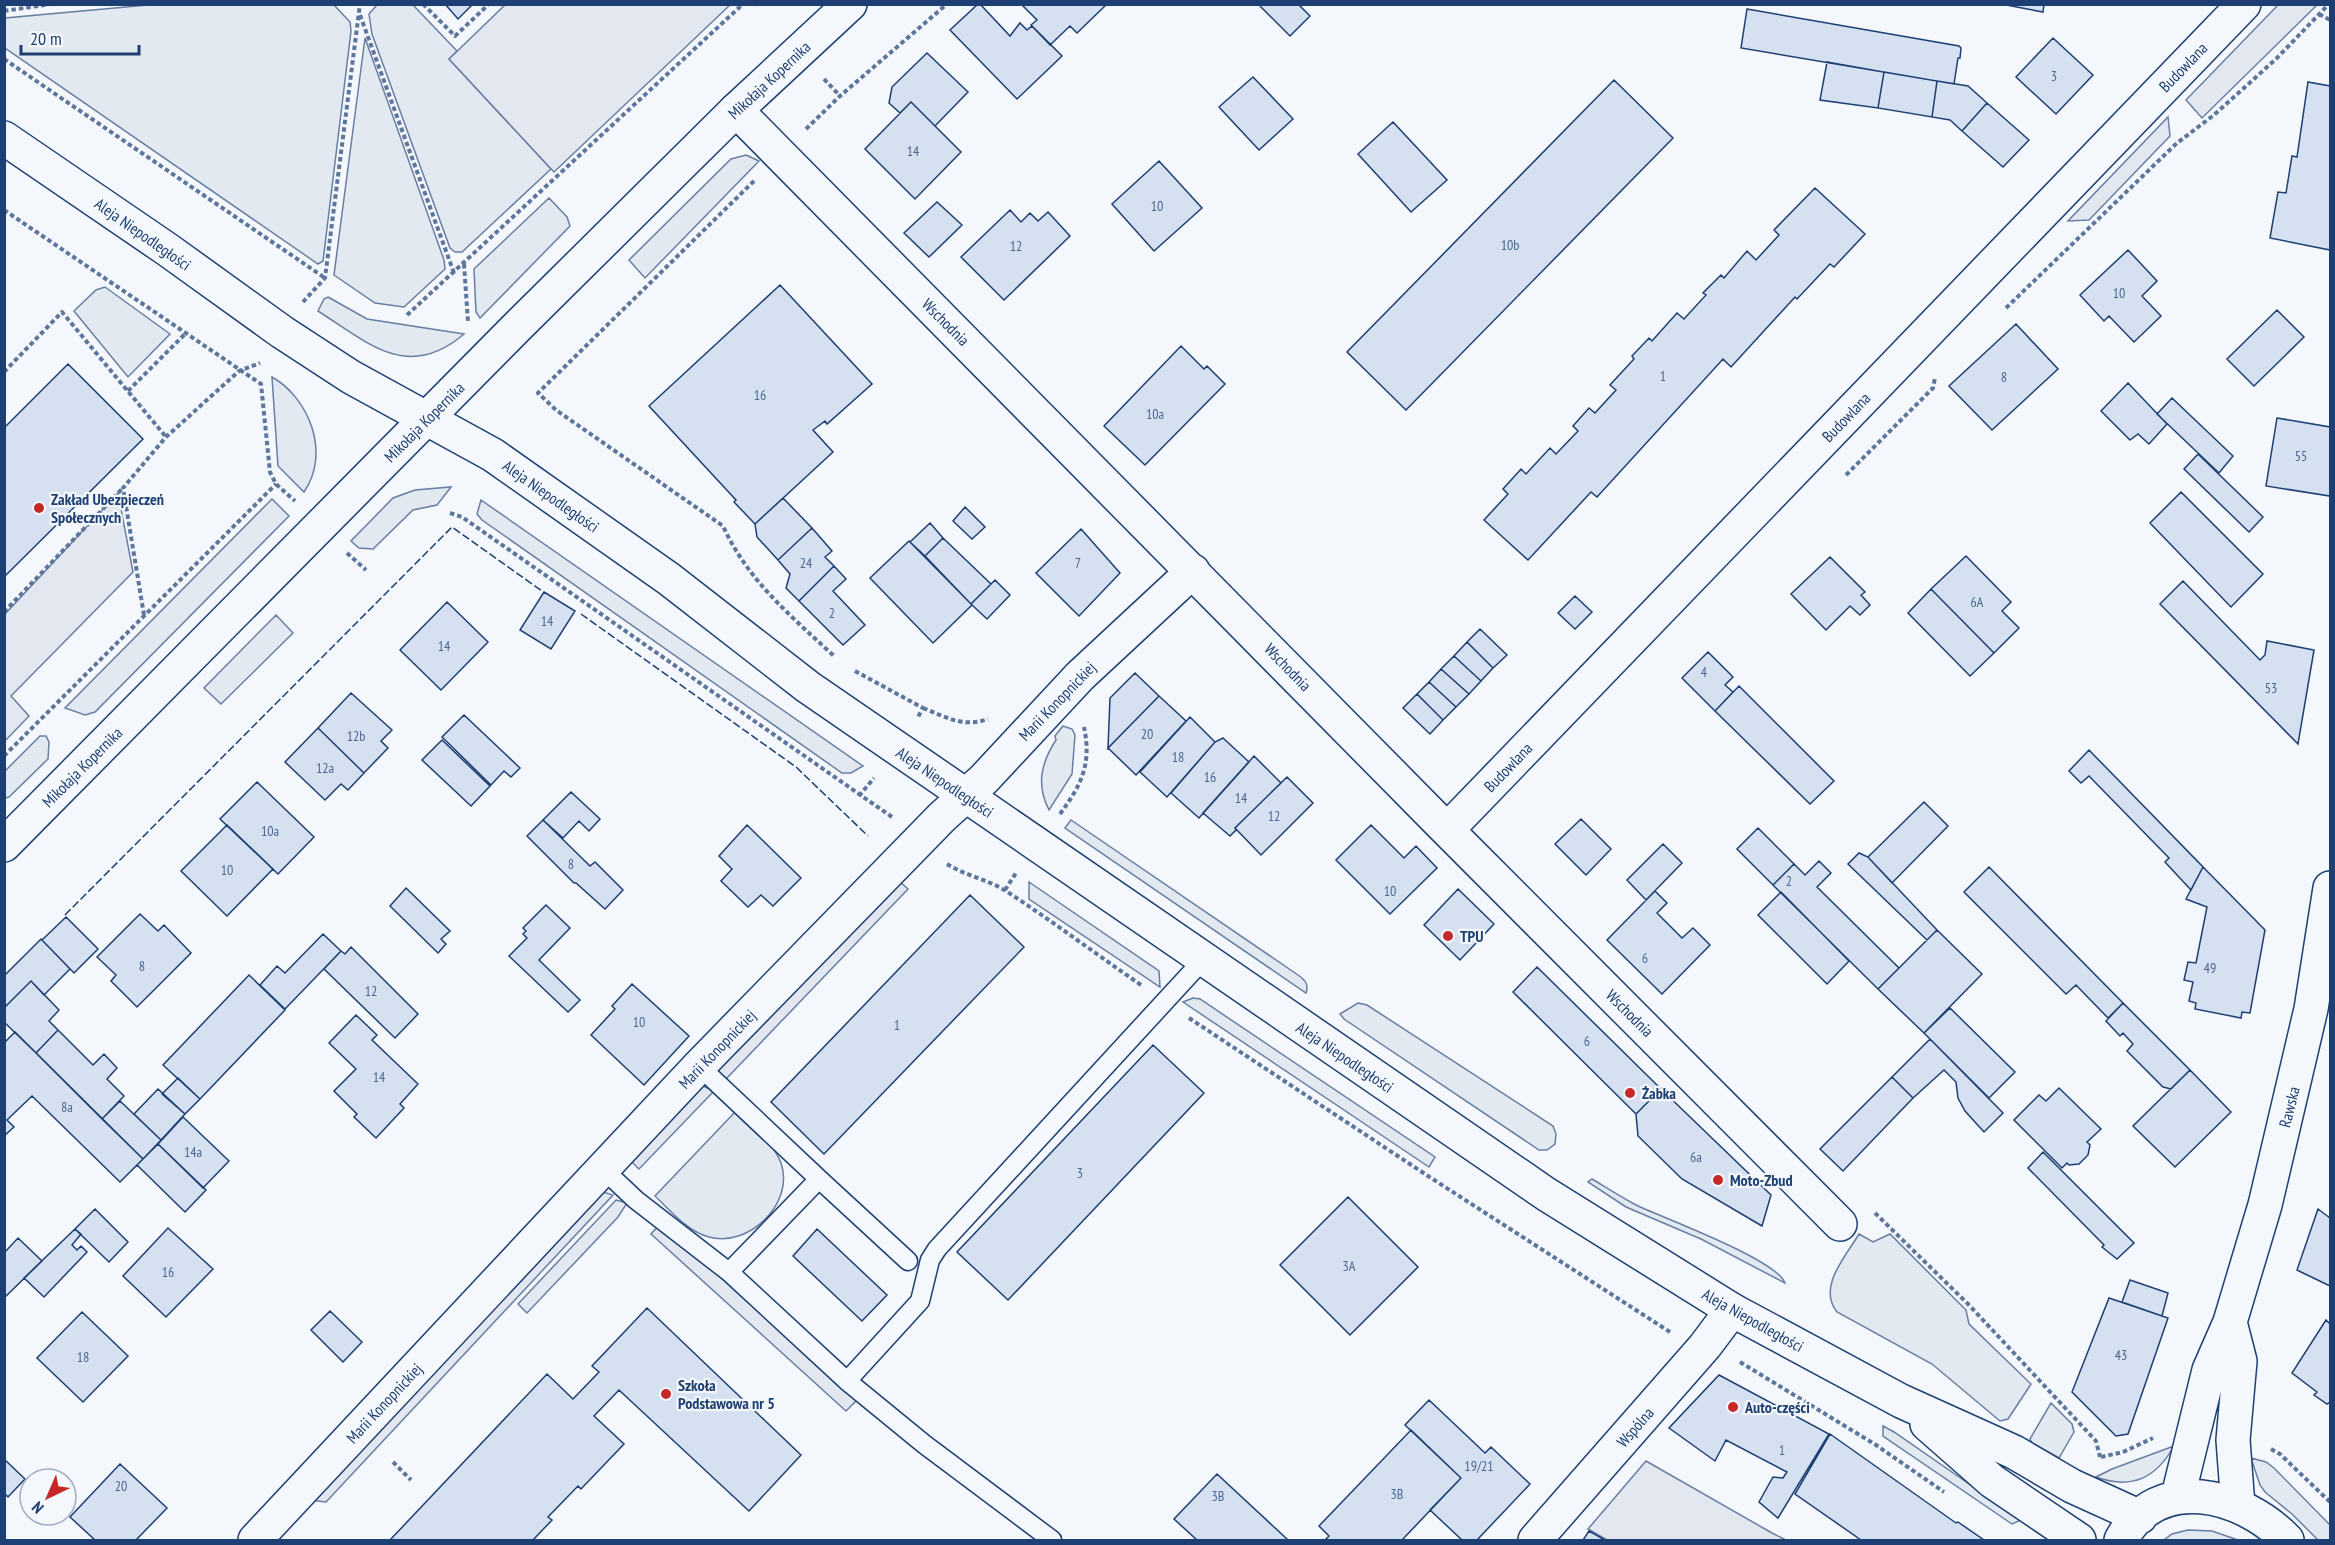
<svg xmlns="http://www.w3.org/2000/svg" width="2335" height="1545" font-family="'PT Sans Narrow',sans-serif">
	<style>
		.green { fill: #e3e9f0; stroke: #687fa3; stroke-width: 1.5 }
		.parking { fill: #e3e8f0; stroke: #687fa3; stroke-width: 1.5 }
		.building { fill: #d5e0f0; stroke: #1d3f73; stroke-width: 1.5 }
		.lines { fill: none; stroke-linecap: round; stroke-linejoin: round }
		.service-casing { stroke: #1d3f73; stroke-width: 21 }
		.minor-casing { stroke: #1d3f73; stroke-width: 36 }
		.tertiary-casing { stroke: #1d3f73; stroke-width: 36 }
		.secondary-casing { stroke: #1d3f73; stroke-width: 36 }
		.path { stroke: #5e769c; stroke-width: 4; stroke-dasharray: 4.5 3; stroke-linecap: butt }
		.service { stroke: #f4f7fb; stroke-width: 18 }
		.minor { stroke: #f4f7fb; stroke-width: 33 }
		.tertiary { stroke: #f4f7fb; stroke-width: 33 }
		.secondary { stroke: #f4f7fb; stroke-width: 33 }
		.fence { stroke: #1d3f73; stroke-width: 1.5; stroke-dasharray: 8 3; stroke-linecap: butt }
		.poi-dot { fill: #c62828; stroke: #f4f7fb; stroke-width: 2 }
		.labels { text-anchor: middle; stroke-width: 4.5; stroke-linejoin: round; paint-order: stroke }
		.number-label { font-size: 14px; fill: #4b6792 }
		.street-label { font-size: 16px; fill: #1d3f73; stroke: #f4f7fb }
		.poi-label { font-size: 16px; font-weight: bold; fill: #1d3f73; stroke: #f4f7fb; text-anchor: start }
	</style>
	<rect width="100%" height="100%" fill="#f4f7fb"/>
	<!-- green -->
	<path class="green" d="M148,5H334L350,22L351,31L323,261L318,264L5,48V18Z
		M377,5H413L457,51L449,59L551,169L462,252H455L450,248L372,34L369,14Z
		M365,38L444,260L445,269L404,307L375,303L334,275Z
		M746,155L759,161L645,278L629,260L731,159Z
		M549,198L567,217L570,226L480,318L476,312L474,269Z
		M105,287L170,334L128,377L74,311L96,290Z
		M328,297L367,319L464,334C408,382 368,343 318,311L324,299Z
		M272,377C309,398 331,453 304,492L278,466Z
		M451,487L437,505L413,510L373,549L359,548L351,541L393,498L415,490Z
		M272,499L289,516L95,712L85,715L65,708Z
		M481,500L863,766L851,773H842L482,520L477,514Z
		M276,615L293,633L221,704L204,688Z
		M1063,726L1072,729L1075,735L1072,774L1049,810C1036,785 1041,763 1056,740L1055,736Z
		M40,736H46L49,742L48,759L9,797L5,798V771Z
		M1071,820L1298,975C1305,980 1309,984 1306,993L1065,828Z
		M1029,882L1159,971L1160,987L1029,899Z
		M1193,998L1200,999L1435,1157L1429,1167L1183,1002Z
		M1358,1003L1367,1005L1553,1126L1556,1134L1555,1144L1547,1150H1539L1344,1019L1340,1014Z
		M736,1111C752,1126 773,1142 781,1163C795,1203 749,1248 709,1237C688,1232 670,1210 655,1196Z
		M1592,1179C1607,1188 1621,1197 1636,1205C1663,1218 1776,1259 1785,1283L1701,1239L1626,1207L1588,1182Z
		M616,1200L627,1203L618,1217L527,1313L518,1304Z
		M1859,1234L1873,1242L1890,1234L1966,1310L1969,1324L2031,1384L2008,1419L2000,1421L1932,1364L1837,1312C1817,1287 1846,1256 1859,1234Z
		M2051,1403L2072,1424L2074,1432L2059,1458L2032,1443L2030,1439Z
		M1883,1426L1894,1432L2021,1520L2012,1524L1883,1436Z
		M2174,1446C2156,1478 2132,1490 2096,1477L2112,1469Z
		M2251,1458L2266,1462L2274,1468L2330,1525V1540H2318L2292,1514L2265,1492L2260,1485Z
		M2188,1530L2212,1531L2238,1540H2164L2172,1534Z"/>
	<!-- parking -->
	<path class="parking" d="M506,4H730V5L554,172L449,59Z
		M2279,4L2317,5L2202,118L2186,100Z
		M2168,117L2170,136L2089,220L2068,221Z
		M118,493L133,572L11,696L29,716L5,741V614Z
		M891,874L908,889L726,1079L709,1063Z
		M692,1081L714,1091L639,1169L623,1153Z
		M590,1188L613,1195L326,1502L300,1499Z
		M661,1223L857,1400L846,1411L651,1234Z
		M1646,1461L1772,1533L1786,1540H1607L1588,1529Z"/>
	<!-- building -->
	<path class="building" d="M445,4H473L458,19Z
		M978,4H980L1010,36L1020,23L1027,30L1032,26L1062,56L1017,99L950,30Z
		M1021,4H1107L1077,33L1070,26L1050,45L1031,25L1037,20Z
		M1262,4H1298L1310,16L1290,36L1260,6Z
		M2001,4H2044L2043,12Z
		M1747,9L1959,46L1961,48L1960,58H1958L1954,84L1741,48Z
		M2053,38L2093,75L2056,114L2016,77Z
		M927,53L968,92L935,126L911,102L900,113L889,103L892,87Z
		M1827,62L1884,72L1878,108L1820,100Z
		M1884,72L1937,81L1932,117L1878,108Z
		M1253,77L1293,119L1259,150L1219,107Z
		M1614,80L1673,138L1406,410L1347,352Z
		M1937,81L1968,86L1987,103L1962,131L1950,120L1932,117Z
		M2308,82L2330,86V250L2270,238L2278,192L2286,193L2292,156L2297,157Z
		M911,102L961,152L915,199L865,149Z
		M1987,103L2029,140L2003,167L1962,131Z
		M1393,122L1447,180L1411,212L1358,154Z
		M1159,161L1202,208L1154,251L1112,204Z
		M1815,188L1865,234L1834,267L1830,264L1797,299L1795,297L1731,367L1723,359L1597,497L1591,492L1528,560L1484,520L1508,494L1503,489L1521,469L1526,474L1550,448L1556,454L1578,431L1573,426L1589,408L1595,413L1616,390L1610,385L1634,359L1632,356L1649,338L1652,341L1677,313L1684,319L1706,295L1703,293L1721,275L1724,278L1747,251L1756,260L1779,235L1774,230Z
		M937,202L962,225L929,257L904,233Z
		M1010,210L1021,222L1030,213L1038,221L1048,212L1070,236L1004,300L961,257Z
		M2128,250L2157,281L2142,296L2161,316L2134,342L2109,316L2104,321L2080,295Z
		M780,285L872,384L827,424L825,421L813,430L833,452L755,524L734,502L736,500L649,406Z
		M2277,310L2304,337L2254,386L2227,359Z
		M2016,324L2058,369L1992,430L1949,386Z
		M1181,346L1204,369L1207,366L1225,384L1145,465L1104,426Z
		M68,364L143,439L4,577V428Z
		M2128,383L2167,424L2149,444L2138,434L2130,440L2101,411Z
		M2172,398L2233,456L2219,473L2157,414Z
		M2277,418L2330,427V496L2266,486Z
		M2198,454L2263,517L2249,532L2184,469Z
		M2181,492L2263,574L2231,607L2150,523Z
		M783,498L812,528L778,560L757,537L755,524Z
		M965,507L985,527L972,539L953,521Z
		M930,523L943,538L925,556L910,542Z
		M812,528L832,551L825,557L834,566L799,601L786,588L790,574L778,560Z
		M1081,529L1120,573L1079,616L1036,573Z
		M943,538L991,584L971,604L925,556Z
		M909,541L972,605L933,643L870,578Z
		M1966,556L2011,602L2002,611L2019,628L1994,653L1931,589Z
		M1830,557L1865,592L1861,595L1870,605L1860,615L1850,606L1826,630L1791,594Z
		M834,566L846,579L833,591L865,625L843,645L799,601Z
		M995,580L1010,595L987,619L971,604Z
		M2183,581L2260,660L2265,655L2267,641L2314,650L2298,744L2160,604Z
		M1931,589L1994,653L1970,676L1908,613Z
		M544,592L575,611L551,649L520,630Z
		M1575,596L1592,612L1575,629L1558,613Z
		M447,602L488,642L441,690L400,650Z
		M1480,629L1507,655L1493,668L1467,642Z
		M1467,642L1493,668L1481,681L1454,656Z
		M1708,652L1733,677L1725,685L1733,692L1715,711L1682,678Z
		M1454,656L1481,681L1469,694L1441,669Z
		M1441,669L1469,694L1456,707L1429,682Z
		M1135,673L1159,696L1108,748L1110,698Z
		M1429,682L1456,707L1443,720L1417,694Z
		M1739,686L1834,781L1810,804L1715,711Z
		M351,693L392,730L381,741L388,748L364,773L318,728Z
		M1417,694L1443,720L1430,734L1403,708Z
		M1159,696L1186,721L1136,775L1108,748Z
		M464,715L520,768L511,777L504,771L491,785L442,737Z
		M1190,717L1215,742L1167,797L1140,772Z
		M318,728L364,773L348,790L341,784L325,800L285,762Z
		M1223,738L1249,762L1199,818L1171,793L1215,742Z
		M442,740L490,786L471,806L422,760Z
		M2089,750L2203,867L2191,890L2165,862L2169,858L2089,776L2081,783L2069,771Z
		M1254,756L1281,783L1235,828L1236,830L1230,836L1203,813Z
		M1287,777L1313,803L1261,855L1235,828Z
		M257,782L314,837L278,874L220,819Z
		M571,792L600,819L589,831L579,821L563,838L543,820Z
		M1924,802L1948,826L1892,883L1868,857Z
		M1581,819L1611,849L1586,875L1555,844Z
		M543,820L590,866L595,862L623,890L605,909L576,883H574L527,836Z
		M227,825L273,869L227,916L181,871Z
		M747,825L801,878L773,906L761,895L748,907L721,881L732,869L719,856Z
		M1371,825L1404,858L1416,846L1437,868L1390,914L1336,860Z
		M1758,828L1794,864L1773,885L1737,849Z
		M1663,844L1682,863L1646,900L1627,880Z
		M1859,853L1868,857L1937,930L1927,940L1848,864Z
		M1819,861L1831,873L1817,887L1899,968L1878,989L1773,885L1794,864L1805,875Z
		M1989,867L2123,1003L2108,1018L2076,985L2066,994L1964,892Z
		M2203,867L2265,930L2250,1013L2242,1012L2241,1018L2195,1009L2196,1003L2189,1001L2193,982L2184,980L2188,962L2196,963L2207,907L2186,899Z
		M406,888L450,931L441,939L446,944L438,953L390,906Z
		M1458,889L1494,924L1460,960L1424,925Z
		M1655,891L1667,903L1657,913L1682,938L1693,928L1710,945L1662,994L1607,940Z
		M1781,892L1849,961L1827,984L1758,915Z
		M970,895L1024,947L824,1154L771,1102Z
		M546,905L570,928L539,960L580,1000L568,1012L509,956L527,938L523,934L526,931L523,928Z
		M140,914L158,931L164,925L191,953L137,1007L111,981L116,975L97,957Z
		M66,917L98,949L74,973L42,940Z
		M1937,930L1982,974L1924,1033L1878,989Z
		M323,934L341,951L285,1009L260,985L277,966L285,973Z
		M41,939L70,969L44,995L31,981L4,1008V976Z
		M351,947L418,1014L395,1038L324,969L341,951L345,954Z
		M1537,967L1661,1089L1636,1114L1513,992Z
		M249,975L285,1010L200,1099L163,1065Z
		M31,981L59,1010L49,1021L58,1030L36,1053L4,1022V1008Z
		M632,984L689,1036L644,1085L591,1035L615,1009L612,1006Z
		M2123,1003L2190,1070L2171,1089L2163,1087L2127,1051L2133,1044L2123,1033L2120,1036L2106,1021Z
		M1950,1008L2015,1072L1989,1098L1924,1033Z
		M356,1015L377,1035L372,1040L418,1084L400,1104L404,1108L376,1138L354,1117L357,1114L334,1091L356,1069L329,1043Z
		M58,1030L93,1065L104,1054L117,1068L107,1079L124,1096L102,1119L36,1053Z
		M15,1032L143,1159L120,1182L32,1096L7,1120L14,1127L4,1136V1043Z
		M1930,1039L2003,1113L1984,1132L1965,1111L1958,1098L1956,1082L1944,1070L1913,1098L1892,1077Z
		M1153,1045L1204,1093L1008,1300L957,1252Z
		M2190,1070L2231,1112L2175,1167L2133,1126Z
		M1892,1077L1913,1098L1843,1171L1820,1149Z
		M178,1078L200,1099L185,1114L162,1094Z
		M2059,1088L2101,1129L2087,1142L2090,1145L2088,1155L2079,1164L2069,1165L2067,1163L2062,1168L2014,1120L2039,1095L2046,1101Z
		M158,1089L185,1114L161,1140L134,1114Z
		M1661,1089L1771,1195L1762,1226L1682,1179L1638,1136L1636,1114Z
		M120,1101L161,1140L143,1159L102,1119Z
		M183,1117L229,1161L203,1188L158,1144Z
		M158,1144L206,1190L185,1212L137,1165Z
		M2043,1152L2134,1243L2117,1259L2102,1247L2104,1245L2028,1168Z
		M1348,1197L1418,1267L1350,1335L1280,1265Z
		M95,1209L128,1242L109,1262L75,1229Z
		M2318,1209L2330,1218V1286L2297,1270Z
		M168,1228L213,1269L166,1317L123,1276Z
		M75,1229L81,1234L72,1245L77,1250L81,1246L87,1252L44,1297L24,1278Z
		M817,1229L887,1295L862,1321L793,1256Z
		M18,1238L42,1261L4,1298V1253Z
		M2130,1280L2168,1293L2162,1316L2122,1302Z
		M2109,1298L2168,1318L2128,1434L2116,1436L2072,1392Z
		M647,1308L801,1455L749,1511L619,1390L594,1416L624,1444L581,1489L578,1486L548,1517L552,1520L533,1540H390L547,1374L573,1399L599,1372L592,1366Z
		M330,1311L362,1342L343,1362L311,1330Z
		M82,1312L128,1356L83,1402L37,1358Z
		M2326,1320L2330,1324V1402L2327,1404L2314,1395L2317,1392L2292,1373Z
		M1719,1375L1829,1434L1778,1518L1759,1502L1773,1477L1783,1478L1787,1472L1726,1440L1715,1461L1669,1428Z
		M1429,1400L1485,1453L1491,1447L1530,1484L1477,1540H1462L1430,1510L1461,1478L1405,1425Z
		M1411,1430L1461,1478L1402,1540H1325L1329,1536L1319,1526Z
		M1830,1434L1956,1523L1958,1522L1984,1540H1861L1795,1494Z
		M4,1459L25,1479L8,1497L4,1493Z
		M120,1464L167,1508L136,1540H95L70,1517Z
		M1217,1474L1288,1540H1197L1174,1519Z
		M1589,1531L1605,1540H1583Z"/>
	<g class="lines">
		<defs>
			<path id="service" d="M699,1066L819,1179
				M603,1169L636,1200L729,1272L847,1381L924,1444L1052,1540
				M729,1272L819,1179L908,1261
				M847,1381L920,1301L930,1260L937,1249L1203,960"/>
			<path id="minor" d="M736,110L1447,830L1840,1224
				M1447,830L2244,4
				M255,1540L699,1066L942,817L984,779L1080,676L1193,571
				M1535,1540L1705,1346L1732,1310"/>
			<path id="tertiary" d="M4,845L517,327L736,110L850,4
				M2230,1322L2240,1361L2233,1440L2238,1506
				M2178,1496L2209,1370L2230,1322L2265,1205L2311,1009L2330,888"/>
			<path id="secondary" d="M4,138L168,250L282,332L351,377L493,455L669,579L808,687L1546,1194L1732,1310L1901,1401L2014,1452L2072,1486L2140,1517
				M1927,1424L1992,1481L2079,1540
				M2121,1540C2158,1471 2243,1494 2287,1540"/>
		</defs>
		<!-- service casing -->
		<use href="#service" class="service-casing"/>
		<!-- minor casing -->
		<use href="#minor" class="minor-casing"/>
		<!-- tertiary casing -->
		<use href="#tertiary" class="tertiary-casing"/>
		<!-- secondary casing -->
		<use href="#secondary" class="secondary-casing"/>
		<!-- path -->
		<path class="path" d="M423,4L455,36L489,4
			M756,4L757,5
			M4,11L51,4
			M2319,14L2330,20
			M360,15L454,273
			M4,59L325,278
			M824,79L840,96
			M806,129L840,96L947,4
			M754,181L538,393L556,410L723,526C748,581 791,616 834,656
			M4,210L261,384L270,472L276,484L295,501
			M464,264L468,322
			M303,302L325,278L360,4
			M2006,308L2177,143L2214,115L2276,59L2329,4
			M407,315L743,4
			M4,372L62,312L166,437
			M128,391L185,334
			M1846,475L1933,388L1935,378
			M450,513L462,517L892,817
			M347,553L366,570
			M4,612L122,489
			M144,615L123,488L166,437L239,371L260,363
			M855,671L923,708L918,717
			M923,708C946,717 963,728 988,719
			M4,756L276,484
			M859,796L874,778
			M1060,814C1081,785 1092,765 1084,727
			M947,864C966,876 987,879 1006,891C1052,921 1096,954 1141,985
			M1005,890L1016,873
			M1189,1018L1428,1176L1670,1332
			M1875,1213L1969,1305L2096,1441L2100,1457
			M1740,1362L1876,1445L1944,1492
			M2271,1449L2280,1454L2330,1502
			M2101,1457L2123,1452L2153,1438
			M393,1462L411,1480"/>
		<!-- service -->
		<use href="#service" class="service"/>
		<!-- minor -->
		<use href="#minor" class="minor"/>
		<!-- tertiary -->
		<use href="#tertiary" class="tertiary"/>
		<!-- secondary -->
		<use href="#secondary" class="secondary"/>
		<!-- fence -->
		<path class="fence" d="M581,614L796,767L868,836
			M65,915L452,527L542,591"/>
	</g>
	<!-- markers -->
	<g class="poi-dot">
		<circle cx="39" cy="508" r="6"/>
		<circle cx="1448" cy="936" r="6"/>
		<circle cx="1630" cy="1093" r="6"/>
		<circle cx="1718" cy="1180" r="6"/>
		<circle cx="666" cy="1394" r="6"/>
		<circle cx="1733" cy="1407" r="6"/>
	</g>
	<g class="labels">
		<!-- number labels -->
		<g class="number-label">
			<text x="2054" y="81">3</text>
			<text x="913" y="156">14</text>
			<text x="1157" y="211">10</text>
			<text x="1510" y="250">10b</text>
			<text x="1016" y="251">12</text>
			<text x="2119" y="298">10</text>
			<text x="1663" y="381">1</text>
			<text x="2004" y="382">8</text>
			<text x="760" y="400">16</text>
			<text x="1155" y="419">10a</text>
			<text x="2301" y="461">55</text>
			<text x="806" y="568">24</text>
			<text x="1078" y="568">7</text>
			<text x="1977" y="607">6A</text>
			<text x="832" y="618">2</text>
			<text x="547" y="626">14</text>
			<text x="444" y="651">14</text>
			<text x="1704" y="677">4</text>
			<text x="2271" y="693">53</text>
			<text x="1147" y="739">20</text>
			<text x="356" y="741">12b</text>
			<text x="1178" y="762">18</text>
			<text x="325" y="773">12a</text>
			<text x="1210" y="782">16</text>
			<text x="1241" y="803">14</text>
			<text x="1274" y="821">12</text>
			<text x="270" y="836">10a</text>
			<text x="571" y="869">8</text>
			<text x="227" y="875">10</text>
			<text x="1789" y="886">2</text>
			<text x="1390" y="896">10</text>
			<text x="1645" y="963">6</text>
			<text x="142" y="971">8</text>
			<text x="2210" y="973">49</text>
			<text x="371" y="996">12</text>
			<text x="639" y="1027">10</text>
			<text x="897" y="1030">1</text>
			<text x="1587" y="1046">6</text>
			<text x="379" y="1082">14</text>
			<text x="67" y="1112">8a</text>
			<text x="193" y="1157">14a</text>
			<text x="1696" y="1162">6a</text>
			<text x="1080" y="1178">3</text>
			<text x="1349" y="1271">3A</text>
			<text x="168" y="1277">16</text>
			<text x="2121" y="1360">43</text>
			<text x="83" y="1362">18</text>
			<text x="1782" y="1455">1</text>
			<text x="1479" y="1471">19/21</text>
			<text x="121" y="1491">20</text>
			<text x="1397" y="1499">3B</text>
			<text x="1218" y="1501">3B</text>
		</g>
		<!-- street labels -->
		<g class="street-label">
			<text transform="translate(2183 67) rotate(-46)" y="6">Budowlana</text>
			<text transform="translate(769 80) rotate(-43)" y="6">Mikołaja Kopernika</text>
			<text transform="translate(143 234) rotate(35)" y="6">Aleja Niepodległości</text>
			<text transform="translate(946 322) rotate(45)" y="6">Wschodnia</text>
			<text transform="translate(1846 417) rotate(-46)" y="6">Budowlana</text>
			<text transform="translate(424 422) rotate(-45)" y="6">Mikołaja Kopernika</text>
			<text transform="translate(551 496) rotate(35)" y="6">Aleja Niepodległości</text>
			<text transform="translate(1288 667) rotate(46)" y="6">Wschodnia</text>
			<text transform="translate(1057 701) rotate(-46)" y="6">Marii Konopnickiej</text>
			<text transform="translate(82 767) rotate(-45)" y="6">Mikołaja Kopernika</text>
			<text transform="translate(1508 767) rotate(-46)" y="6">Budowlana</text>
			<text transform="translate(945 782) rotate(34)" y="6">Aleja Niepodległości</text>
			<text transform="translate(1630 1013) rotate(45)" y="6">Wschodnia</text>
			<text transform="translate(717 1049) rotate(-46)" y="6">Marii Konopnickiej</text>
			<text transform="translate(1345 1057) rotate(34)" y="6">Aleja Niepodległości</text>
			<text transform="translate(2289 1107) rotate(-76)" y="6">Rawska</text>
			<text transform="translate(1753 1320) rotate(29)" y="6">Aleja Niepodległości</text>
			<text transform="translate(384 1403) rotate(-47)" y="6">Marii Konopnickiej</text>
			<text transform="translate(1635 1427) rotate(-49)" y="6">Wspólna</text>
		</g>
		<!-- poi labels -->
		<g class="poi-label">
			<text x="51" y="505">Zakład Ubezpieczeń<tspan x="51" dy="18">Społecznych</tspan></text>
			<text x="1460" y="942">TPU</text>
			<text x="1642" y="1099">Żabka</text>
			<text x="1730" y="1186">Moto-Zbud</text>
			<text x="678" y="1391">Szkoła<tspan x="678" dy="18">Podstawowa nr 5</tspan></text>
			<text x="1745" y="1413">Auto-części</text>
		</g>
	</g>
	<!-- border -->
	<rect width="2335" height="1545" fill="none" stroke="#1d3f73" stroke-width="12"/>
	<!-- north arrow -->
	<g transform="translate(48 1497) rotate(224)"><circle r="28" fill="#f4f7fb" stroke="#9eadc5" stroke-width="1.5"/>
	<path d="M0-4.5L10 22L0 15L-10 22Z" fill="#c62828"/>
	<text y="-9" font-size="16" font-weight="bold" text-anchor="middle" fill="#1d3f73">N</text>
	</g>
	<!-- scale -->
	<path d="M21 45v9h118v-9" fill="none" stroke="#1d3f73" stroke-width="3"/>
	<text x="30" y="45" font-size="18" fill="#1d3f73" stroke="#f4f7fb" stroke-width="4.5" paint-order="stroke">20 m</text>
</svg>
